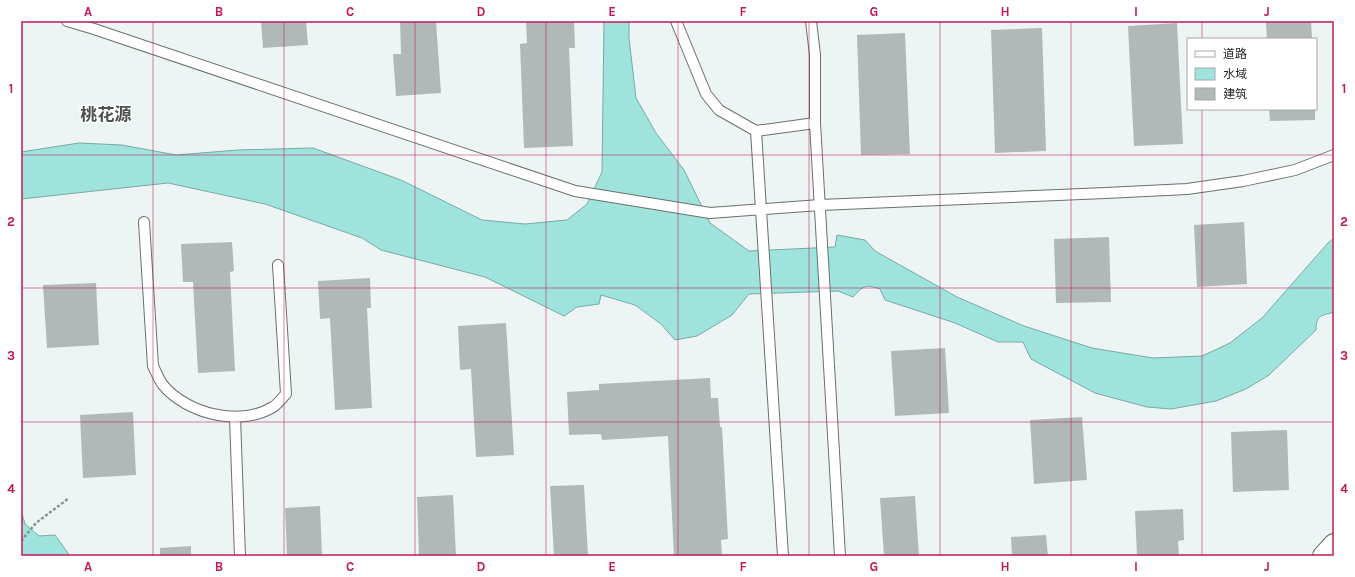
<svg xmlns="http://www.w3.org/2000/svg" width="1355" height="577" font-family="Karla,'Noto Sans SC',sans-serif">
	<style>
		.water { fill: #9ee3dc; stroke: #79aaa5 }
		.building { fill: #b1b9b8 }
		.lines { fill: none; stroke-linecap: round; stroke-linejoin: round }
		.service-casing { stroke: #69706f; stroke-width: 12 }
		.minor-casing { stroke: #69706f; stroke-width: 22 }
		.path { stroke: #8b9190; stroke-width: 2.5; stroke-dasharray: 3 2; stroke-linecap: butt }
		.service { stroke: #fff; stroke-width: 10 }
		.minor { stroke: #fff; stroke-width: 20 }
		.grid { fill: none; stroke: #c2185b; stroke-width: 1; stroke-opacity: 0.55 }
		.labels { text-anchor: middle; stroke-width: 3; stroke-linejoin: round; paint-order: stroke }
		.quarter-label { font-size: 17px; font-weight: bold; fill: #4a5251; stroke: #fff }
		.neatline { fill: none; stroke: #c2185b; stroke-width: 1.5 }
		.grid-label { font-size: 13px; text-anchor: middle; font-weight: bold; fill: #c2185b }
	</style>
	<rect width="100%" height="100%" fill="#ecf5f4"/>
	<!-- water -->
	<path class="water" d="M604,21H629V38L636,98L656,133L684,170L710,223L749,251L835,247L837,235L865,240L875,251L957,297L1024,326L1092,348L1153,358L1202,356L1230,343L1262,318L1328,243L1334,238V312C1322,316 1316,314 1316,330L1269,375L1246,389L1216,401L1171,409L1147,407L1095,393L1031,359L1023,342H998L955,323L885,300L880,289C865,284 863,286 853,297L838,291L749,294L732,315L697,336L675,340L661,324L635,305L601,295L599,304L577,307L564,316L485,277L381,250L362,238L265,204L168,183L21,199V152L79,143L122,145L176,155L238,150L313,148L401,180L482,220L525,224L567,220L587,204L602,172Z
		M21,510L25,524L39,536L55,535L70,556H21Z"/>
	<!-- building -->
	<path class="building" d="M261,21H306L308,45L263,48Z
		M400,21H436L441,93L396,96L393,54H401Z
		M526,21H574L575,48H569L573,146L524,148L520,44L527,43Z
		M1266,21H1311L1312,39H1267Z
		M1177,23L1183,144L1134,146L1128,26Z
		M1042,28L1046,151L995,153L991,30Z
		M905,33L910,154L861,155L857,35Z
		M1269,109H1315V120L1270,121Z
		M1244,222L1247,284L1197,287L1194,225Z
		M1109,237L1111,302L1056,303L1054,239Z
		M232,242L234,271L230,272L235,371L198,373L193,282H183L181,244Z
		M370,278L371,308H367L372,408L335,410L330,318L320,319L318,281Z
		M96,283L99,345L47,348L43,285Z
		M506,323L514,455L476,457L471,369L460,370L458,326Z
		M945,348L949,413L895,416L891,351Z
		M710,378L711,398H718L720,427H722L728,539L721,540L722,556H674L668,436L602,440L601,434L569,435L567,392L599,390V384Z
		M133,412L136,475L83,478L80,415Z
		M1082,417L1087,480L1034,484L1030,420Z
		M1287,430L1289,490L1233,492L1231,432Z
		M584,485L588,556H554L550,486Z
		M453,495L456,556H419L417,497Z
		M915,496L919,556H884L880,498Z
		M320,506L322,556H287L285,508Z
		M1183,509L1184,540L1178,541L1179,556H1137L1135,511Z
		M1046,535L1048,556H1012L1011,537Z
		M191,546V556H160V548Z"/>
	<g class="lines">
		<defs>
			<path id="service" d="M67,21L94,29L575,191L710,213L820,205L1106,193L1187,189L1243,181L1295,170L1334,155
				M676,21L706,94L719,110L756,131L815,123V55L811,21
				M815,123L840,556
				M756,131L783,556
				M144,222L153,366C156,372 159,380 163,385C187,414 240,427 273,407C278,404 282,398 286,394L278,265
				M235,417L240,556"/>
			<path id="minor" d="M1323,556L1334,544"/>
		</defs>
		<!-- service casing -->
		<use href="#service" class="service-casing"/>
		<!-- minor casing -->
		<use href="#minor" class="minor-casing"/>
		<!-- path -->
		<path class="path" d="M21,541L36,523L69,498"/>
		<!-- service -->
		<use href="#service" class="service"/>
		<!-- minor -->
		<use href="#minor" class="minor"/>
	</g>
	<!-- grid -->
	<path class="grid" d="M153,21V556M284,21V556M415,21V556M546,21V556M678,21V556M809,21V556M940,21V556M1071,21V556M1202,21V39M1202,109V556M21,155H1334M21,288H1334M21,422H1334"/>
	<g class="labels">
		<!-- quarter labels -->
		<g class="quarter-label">
			<text x="106" y="120">桃花源</text>
		</g>
	</g>
	<!-- border -->
	<rect width="1355" height="577" fill="none" stroke="#ffffff" stroke-width="44"/>
	<!-- legend -->
	<rect x="1187" y="38" width="130" height="72" fill="#ffffff" stroke="#a7a8a8"/>
	<rect x="1195" y="51" width="20" height="6" fill="#ffffff" stroke="#a7a8a8"/>
	<text x="1223" y="58" font-size="12" fill="#222525">道路</text>
	<rect x="1195" y="68" width="20" height="12" fill="#9ee3dc" stroke="#a7a8a8"/>
	<text x="1223" y="78" font-size="12" fill="#222525">水域</text>
	<rect x="1195" y="88" width="20" height="12" fill="#b1b9b8" stroke="#a7a8a8"/>
	<text x="1223" y="98" font-size="12" fill="#222525">建筑</text>
	<rect x="22" y="22" width="1311" height="533" class="neatline"/>
	<g class="grid-label">
		<text x="88" y="16">A</text>
		<text x="219" y="16">B</text>
		<text x="350" y="16">C</text>
		<text x="481" y="16">D</text>
		<text x="612" y="16">E</text>
		<text x="743" y="16">F</text>
		<text x="874" y="16">G</text>
		<text x="1005" y="16">H</text>
		<text x="1136" y="16">I</text>
		<text x="1267" y="16">J</text>
		<text x="11" y="93">1</text>
		<text x="1344" y="93">1</text>
		<text x="11" y="226">2</text>
		<text x="1344" y="226">2</text>
		<text x="11" y="360">3</text>
		<text x="1344" y="360">3</text>
		<text x="11" y="493">4</text>
		<text x="1344" y="493">4</text>
		<text x="88" y="571">A</text>
		<text x="219" y="571">B</text>
		<text x="350" y="571">C</text>
		<text x="481" y="571">D</text>
		<text x="612" y="571">E</text>
		<text x="743" y="571">F</text>
		<text x="874" y="571">G</text>
		<text x="1005" y="571">H</text>
		<text x="1136" y="571">I</text>
		<text x="1267" y="571">J</text>
	</g>
</svg>
